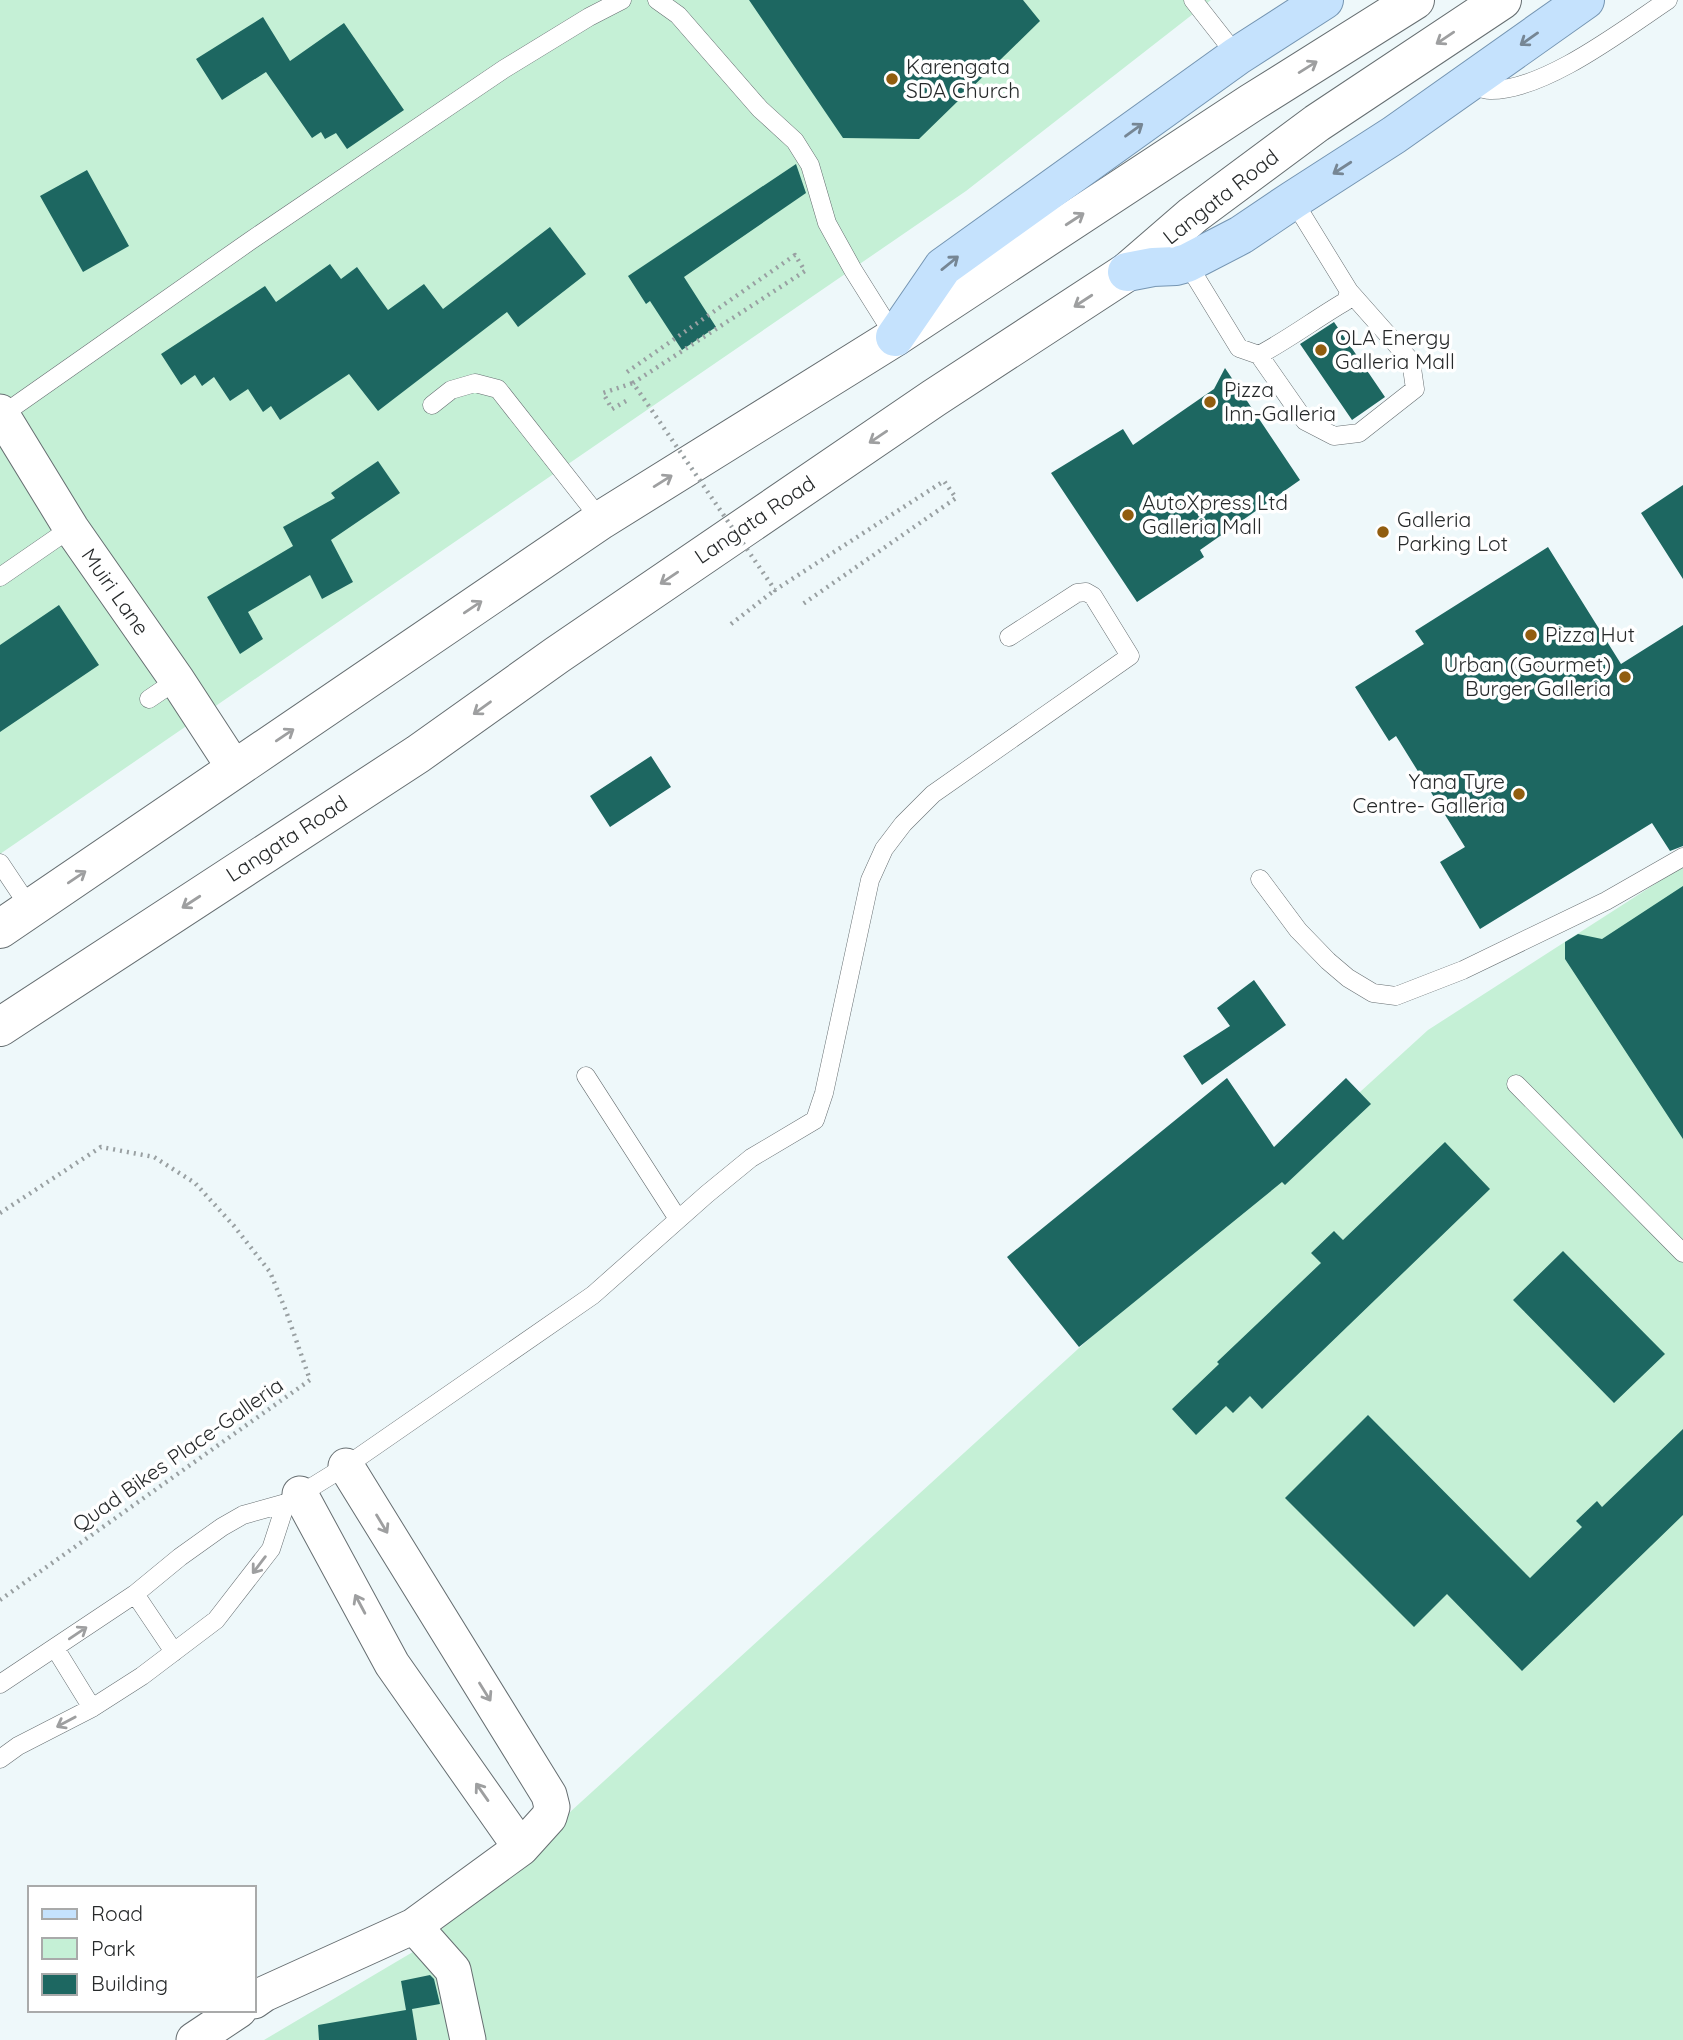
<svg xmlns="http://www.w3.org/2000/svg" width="1683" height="2040" font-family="Quicksand,sans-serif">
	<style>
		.green { fill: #c5f0d6 }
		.building { fill: #1d6761 }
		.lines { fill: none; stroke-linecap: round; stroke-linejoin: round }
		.service-casing { stroke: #666e71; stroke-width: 19 }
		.minor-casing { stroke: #666e71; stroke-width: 37 }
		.secondary-casing { stroke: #666e71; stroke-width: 40 }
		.primary-casing { stroke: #7595b2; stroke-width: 40 }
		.path { stroke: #99a0a2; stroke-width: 4.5; stroke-dasharray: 2 5; stroke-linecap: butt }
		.service { stroke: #fff; stroke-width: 18 }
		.minor { stroke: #fff; stroke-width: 35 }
		.secondary { stroke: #fff; stroke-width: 38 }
		.primary { stroke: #c5e2fd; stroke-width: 38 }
		.path-bridge { stroke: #99a0a2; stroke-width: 4.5; stroke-dasharray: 2 5; stroke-linecap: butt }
		.oneway { stroke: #9e9fa0 }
		.oneway2 { stroke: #768694 }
		.poi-dot { fill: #915d0f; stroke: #fff; stroke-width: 2.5 }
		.labels { text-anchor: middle; stroke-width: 7; stroke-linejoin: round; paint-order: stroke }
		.poi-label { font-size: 21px; fill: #272a2b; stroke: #fff; text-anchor: start }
		.street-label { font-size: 21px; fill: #272a2b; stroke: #fff }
	</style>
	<rect width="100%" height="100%" fill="#eef8fa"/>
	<!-- green -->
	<path class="green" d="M0,0H1211L966,191L0,854Z
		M1683,866V2040H264L423,1946L1428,1030Z"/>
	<!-- building -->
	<path class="building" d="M749,0H1023L1040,21L919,139L843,138Z
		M263,17L290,61L344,23L404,110L347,149L336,133L325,139L321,132L312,138L266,72L222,100L196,59Z
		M796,164L806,193L684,277L716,327L682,350L650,301L646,304L628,276Z
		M87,170L129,246L83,272L40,196Z
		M550,227L586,274L518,327L507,312L378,411L349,374L280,420L271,406L263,412L248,389L230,401L214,377L202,386L195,375L181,385L161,354L265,286L276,302L330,264L341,279L357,267L388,310L424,284L443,309Z
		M1334,322L1385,397L1352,420L1300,344Z
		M1225,368L1300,480L1200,550L1204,557L1137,602L1051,473L1123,429L1133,445L1214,389Z
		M378,461L400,493L331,540L353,582L322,599L310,575L248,612L263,639L240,654L207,597L293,546L283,527L335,498L331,493Z
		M1683,485V579L1641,513Z
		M1548,547L1621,664L1683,625V846L1670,851L1652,823L1480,929L1440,862L1465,847L1396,736L1389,741L1355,687L1424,644L1415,631Z
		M59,605L99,665L0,732V645Z
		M651,756L671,787L610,827L590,796Z
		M1683,886V1139L1565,959V942L1578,934L1602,939Z
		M1254,980L1286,1025L1202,1085L1183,1056L1230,1026L1217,1008Z
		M1227,1078L1274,1147L1346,1078L1371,1104L1285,1185L1282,1182L1079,1347L1007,1257Z
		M1445,1142L1490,1189L1262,1409L1250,1396L1233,1413L1226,1406L1196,1435L1172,1409L1219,1364L1217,1362L1321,1263L1311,1253L1334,1231L1343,1240Z
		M1563,1251L1665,1354L1614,1403L1513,1300Z
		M1368,1415L1530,1578L1582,1527L1576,1521L1597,1501L1602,1507L1683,1429V1515L1522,1671L1447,1594L1414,1627L1285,1498Z
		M430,1975L434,1979L440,2004L412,2009L417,2040H319L318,2025L406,2010L401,1981Z"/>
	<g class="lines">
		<defs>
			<path id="service" d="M657,0L678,15L760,109L795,141L810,165L827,223L853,270L895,337
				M1193,0L1237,56
				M1469,84C1475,86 1483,90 1490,90C1544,91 1623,30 1668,0
				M1187,263L1239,348L1259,355C1289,339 1317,318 1346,301L1349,291L1293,200
				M1259,355L1305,421L1334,436L1359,433L1415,389L1411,361L1349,291
				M432,405L451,390L475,383L498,389L601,520
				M2,415L250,241L504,69L589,17L622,0
				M0,577L71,528
				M149,699L177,680
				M0,863L30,908
				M1260,879L1298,930L1328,961L1348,978L1373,993L1396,996L1463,970L1606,901L1683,857
				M586,1076L678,1219
				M1516,1084L1683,1253
				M135,1594L174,1652
				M55,1648L92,1708
				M0,1684L135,1594L180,1557L222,1527L243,1515L286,1503L346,1466L593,1295L707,1194L751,1158L815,1120L824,1093L870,880L884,849L903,824L933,794L1130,656L1093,596L1086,592L1077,593L1009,637
				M0,1759L18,1746L92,1708L142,1676L216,1620L271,1549L286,1503"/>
			<path id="minor" d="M0,412L71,528L177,680L235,769
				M300,1494L392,1664L521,1848
				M414,1926L453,1970L468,2040
				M254,2001L264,1994L414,1926L521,1848L549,1817L552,1807L549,1795L346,1466
				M194,2040L239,2010"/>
			<path id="secondary" d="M0,929L601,520L895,337L1251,103L1415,0
				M0,1027L418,754L557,655L934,398L1127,272L1193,215L1317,123L1502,0"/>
			<path id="primary" d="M1127,272L1153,267L1176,266L1187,263L1241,235L1293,200L1394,135L1585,0
				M895,337L943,267L1237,56L1324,0"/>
		</defs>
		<!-- service casing -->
		<use href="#service" class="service-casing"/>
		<!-- minor casing -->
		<use href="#minor" class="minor-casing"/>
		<!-- secondary casing -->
		<use href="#secondary" class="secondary-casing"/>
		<!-- primary casing -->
		<use href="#primary" class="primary-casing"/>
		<!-- path -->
		<path class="path" d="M626,401L612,409L603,393L633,383
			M731,624L775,590
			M0,1213L101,1147L154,1157L195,1183L234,1226L270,1272L286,1311L310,1380L0,1600"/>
		<!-- service -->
		<use href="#service" class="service"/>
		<!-- minor -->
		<use href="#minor" class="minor"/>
		<!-- secondary -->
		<use href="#secondary" class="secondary"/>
		<!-- primary -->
		<use href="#primary" class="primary"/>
		<!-- path-bridge -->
		<path class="path-bridge" d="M627,372L795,255L805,271L633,383L775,590L944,481L956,498L800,606"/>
	</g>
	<!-- one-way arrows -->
	<defs><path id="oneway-shaft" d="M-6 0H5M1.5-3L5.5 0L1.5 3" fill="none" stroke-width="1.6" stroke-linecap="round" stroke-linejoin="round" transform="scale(1.75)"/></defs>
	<g class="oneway">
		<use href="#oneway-shaft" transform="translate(1445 38) rotate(146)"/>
		<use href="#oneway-shaft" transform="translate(1308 67) rotate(-32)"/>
		<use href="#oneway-shaft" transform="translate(1075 219) rotate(-33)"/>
		<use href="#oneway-shaft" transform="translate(1083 301) rotate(147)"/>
		<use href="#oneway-shaft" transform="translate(878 437) rotate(146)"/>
		<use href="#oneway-shaft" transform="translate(663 481) rotate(-32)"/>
		<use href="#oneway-shaft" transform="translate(669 578) rotate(146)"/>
		<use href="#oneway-shaft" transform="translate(473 607) rotate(-34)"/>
		<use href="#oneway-shaft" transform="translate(482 708) rotate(144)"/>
		<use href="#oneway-shaft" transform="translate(285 735) rotate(-34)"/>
		<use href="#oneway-shaft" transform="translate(77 877) rotate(-34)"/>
		<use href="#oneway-shaft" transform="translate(191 902) rotate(147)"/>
		<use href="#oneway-shaft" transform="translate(382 1524) rotate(59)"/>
		<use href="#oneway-shaft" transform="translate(259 1565) rotate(127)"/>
		<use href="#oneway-shaft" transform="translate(360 1604) rotate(-118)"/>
		<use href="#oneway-shaft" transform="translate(78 1633) rotate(-34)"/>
		<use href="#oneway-shaft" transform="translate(485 1692) rotate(58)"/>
		<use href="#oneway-shaft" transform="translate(66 1722) rotate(152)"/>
		<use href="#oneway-shaft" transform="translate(482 1792) rotate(-125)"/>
	</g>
	<g class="oneway2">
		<use href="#oneway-shaft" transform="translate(1529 39) rotate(145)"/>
		<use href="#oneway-shaft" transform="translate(1134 130) rotate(-36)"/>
		<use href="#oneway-shaft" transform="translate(1342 168) rotate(147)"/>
		<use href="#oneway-shaft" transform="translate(950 263) rotate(-39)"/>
	</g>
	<!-- markers -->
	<g class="poi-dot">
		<circle cx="892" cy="79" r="7"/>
		<circle cx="1321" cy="350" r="7"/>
		<circle cx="1210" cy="402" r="7"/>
		<circle cx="1128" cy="515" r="7"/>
		<circle cx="1383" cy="532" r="7"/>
		<circle cx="1531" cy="635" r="7"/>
		<circle cx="1625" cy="677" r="7"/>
		<circle cx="1519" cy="794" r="7"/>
	</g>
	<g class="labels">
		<!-- poi labels -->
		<g class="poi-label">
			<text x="906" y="74">Karengata<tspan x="906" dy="24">SDA Church</tspan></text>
			<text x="1335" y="345">OLA Energy<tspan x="1335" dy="24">Galleria Mall</tspan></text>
			<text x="1224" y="397">Pizza<tspan x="1224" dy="24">Inn-Galleria</tspan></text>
			<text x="1142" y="510">AutoXpress Ltd<tspan x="1142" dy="24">Galleria Mall</tspan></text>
			<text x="1397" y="527">Galleria<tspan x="1397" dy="24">Parking Lot</tspan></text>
			<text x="1545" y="642">Pizza Hut</text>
			<text x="1611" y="672" text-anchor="end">Urban (Gourmet)<tspan x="1611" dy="24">Burger Galleria</tspan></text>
			<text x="1505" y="789" text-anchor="end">Yana Tyre<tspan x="1505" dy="24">Centre- Galleria</tspan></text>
		</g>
		<!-- street labels -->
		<g class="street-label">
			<text transform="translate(1221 197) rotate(-38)" y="7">Langata Road</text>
			<text transform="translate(755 520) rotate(-34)" y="7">Langata Road</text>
			<text transform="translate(115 592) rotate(55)" y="7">Muiri Lane</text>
			<text transform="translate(287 839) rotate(-33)" y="7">Langata Road</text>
			<text transform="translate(178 1455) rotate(-35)" y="7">Quad Bikes Place-Galleria</text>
		</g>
	</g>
	<!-- legend -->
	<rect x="28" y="1886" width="228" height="126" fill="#ffffff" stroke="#a9aaaa" stroke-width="2"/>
	<rect x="42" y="1909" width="35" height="10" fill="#c5e2fd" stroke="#a9aaaa" stroke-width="2"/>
	<text x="91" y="1921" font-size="21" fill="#272a2b">Road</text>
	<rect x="42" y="1938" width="35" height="21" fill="#c5f0d6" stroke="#a9aaaa" stroke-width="2"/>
	<text x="91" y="1956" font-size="21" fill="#272a2b">Park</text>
	<rect x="42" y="1974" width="35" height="21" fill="#1d6761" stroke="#a9aaaa" stroke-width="2"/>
	<text x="91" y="1991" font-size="21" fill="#272a2b">Building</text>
</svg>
